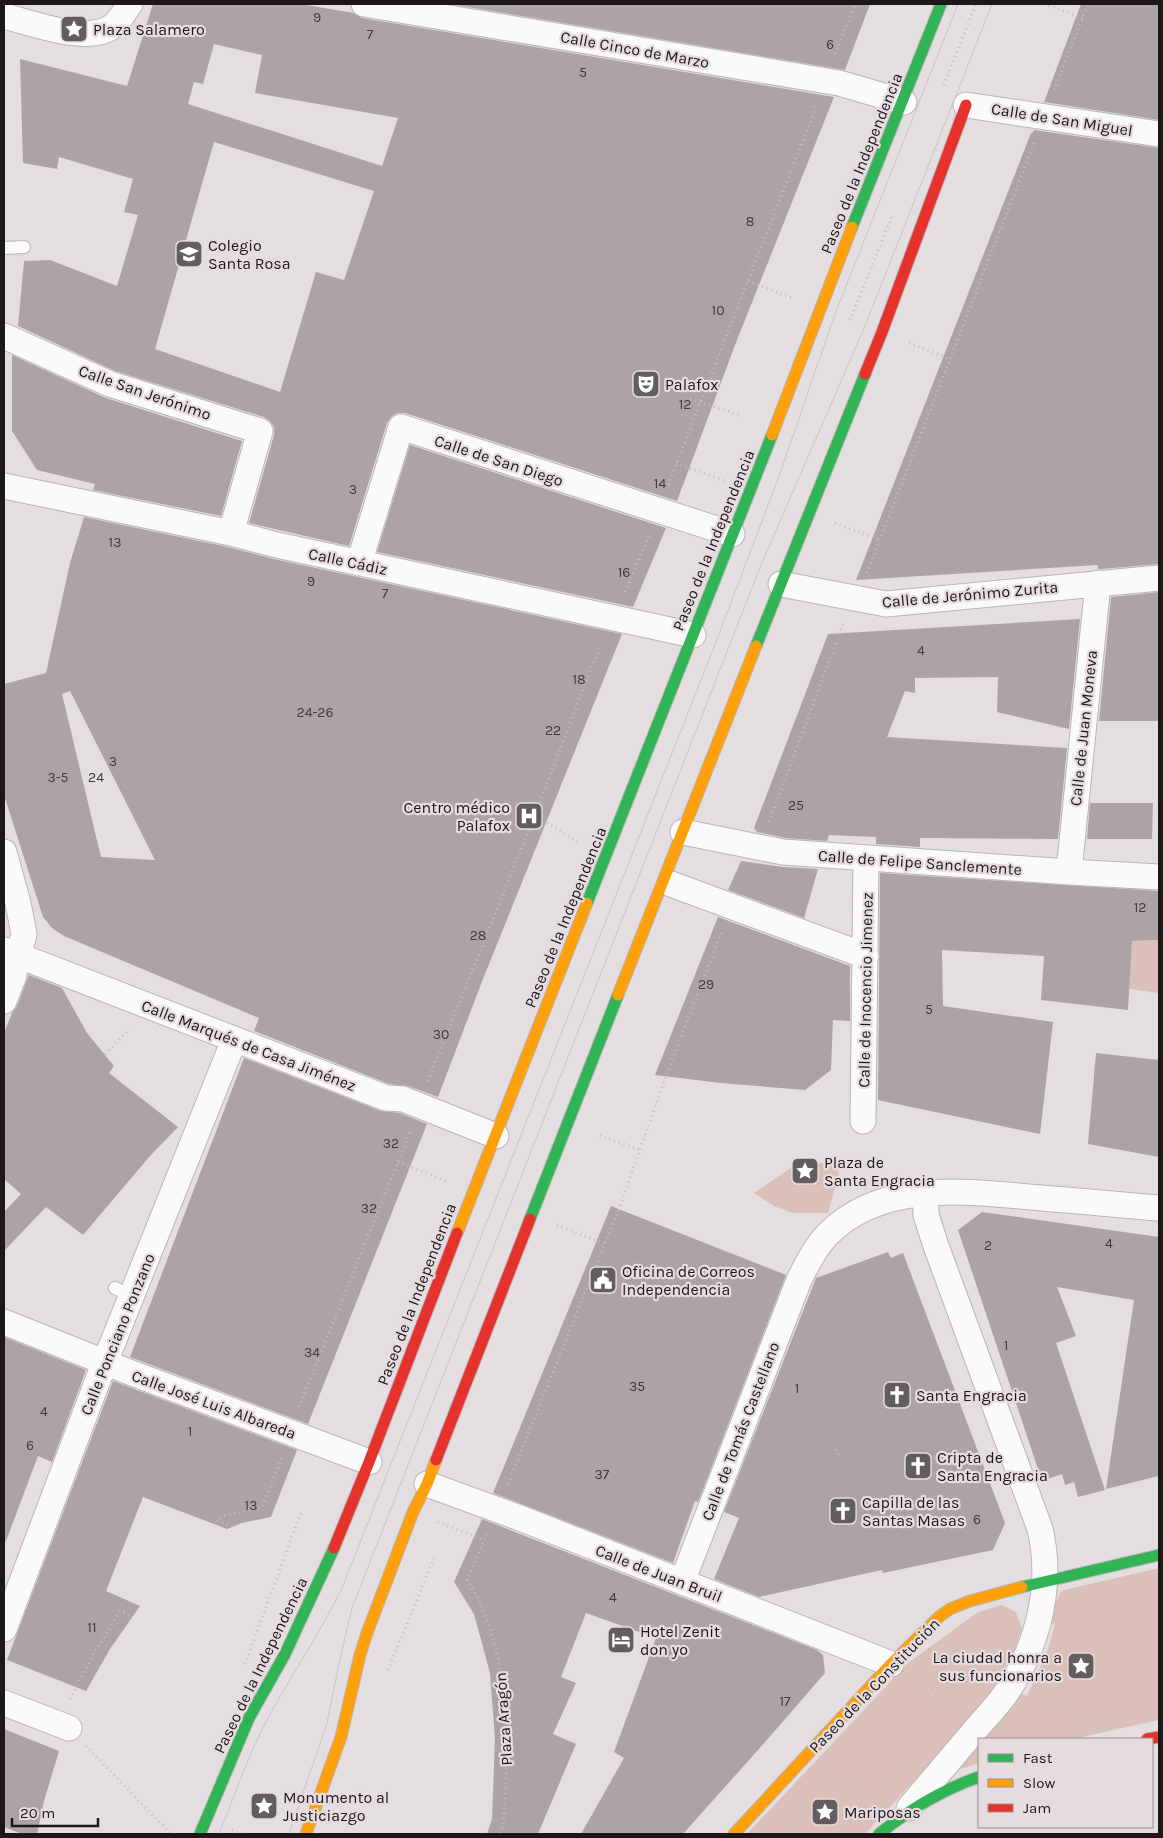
<svg xmlns="http://www.w3.org/2000/svg" width="1163" height="1838" font-family="Karla,sans-serif">
	<style>
		.green { fill: #dac0b8 }
		.building { fill: #aea3a4; fill-rule: evenodd }
		.lines { fill: none; stroke-linecap: round; stroke-linejoin: round }
		.lane-casing { stroke: #b9b5b7; stroke-width: 14 }
		.street-casing { stroke: #b9b5b7; stroke-width: 27 }
		.fast-casing { stroke: #b9b5b7; stroke-width: 13 }
		.slow-casing { stroke: #b9b5b7; stroke-width: 13 }
		.jam-casing { stroke: #b9b5b7; stroke-width: 13 }
		.path { stroke: #c1bfbf; stroke-width: 3; stroke-dasharray: 1 4; stroke-linecap: butt }
		.lane { stroke: #fbfafa; stroke-width: 12 }
		.street { stroke: #fbfafa; stroke-width: 25 }
		.fast { stroke: #30b455; stroke-width: 11 }
		.slow { stroke: #ff9f0a; stroke-width: 11 }
		.jam { stroke: #e5322d; stroke-width: 11 }
		.tram { stroke: #c7c5c6; stroke-width: 1 }
		.labels { text-anchor: middle; stroke-width: 4.5; stroke-linejoin: round; paint-order: stroke }
		.number-label { font-size: 14px; fill: #403b3c }
		.poi-label { font-size: 16px; fill: #1c181a; stroke: #e6dce0; text-anchor: start }
		.street-label { font-size: 16px; fill: #1c181a; stroke: #e6dce0 }
	</style>
	<rect width="100%" height="100%" fill="#e4dee1"/>
	<!-- green -->
	<path class="green" d="M1159,940V993L1129,989L1132,941Z
		M835,1162L839,1174L828,1213H793L774,1206L754,1193L795,1165Z
		M1159,1568V1720L1073,1739H983L1018,1692L1027,1696C1038,1672 1050,1650 1055,1623L1047,1625L1060,1593L1064,1590Z
		M1002,1605L1016,1612L1022,1629L1014,1651L983,1706L865,1834H747L908,1663L978,1612Z
		M979,1743V1763L957,1770V1767Z"/>
	<!-- building -->
	<path class="building" d="M153,4H300L354,13L362,18L834,97L735,345L677,501L405,413H398L392,416L387,423L349,546L249,523L274,435V427L270,421L264,417L115,371L18,326L24,261L50,260L117,286L138,215L124,212L133,179L59,157L57,169L23,163L20,59L127,86ZM214,44L262,55L255,93L398,118L382,166L188,104L194,82L203,84ZM214,142L374,191L344,280L316,272L280,392L155,349Z
		M450,4H870L845,70Z
		M1081,4H1159V120L1044,102Z
		M1034,130L1159,148V564L1101,569H1098V565L856,580L1031,133H1032Z
		M12,355L106,398L242,441L221,516L93,490L95,484L37,470L12,431Z
		M410,445L666,528L633,607L377,552Z
		M84,517L228,547L274,559L622,634L483,979L438,1097L408,1086L389,1084L254,1031L259,1018L64,936L53,929L43,917L4,795V684L46,673L70,563ZM70,691L155,860L101,857L62,694Z
		M1159,592V721H1099L1111,597Z
		M1080,619L1069,729L997,712L998,677L915,678V693L905,691L887,737L1067,748L1058,839L920,838V847L876,844V837L829,835L827,841L785,838L757,832L754,828L828,634Z
		M1090,803H1153L1152,839H1087Z
		M741,861L783,867L818,869L804,918L728,890Z
		M880,873L1159,891V940L1132,941L1128,1010L1041,1000L1044,956L942,950L943,1006L1053,1022L1040,1134L878,1100Z
		M718,917L850,966V1021L833,1020L831,1070L805,1090L721,1083L655,1075Z
		M29,975L62,988L87,1033L114,1066L109,1073L178,1127L150,1156L83,1235L46,1207L4,1251V1212L21,1194L4,1179V1033L12,1013L17,1006Z
		M1096,1053L1159,1060V1157L1088,1144Z
		M244,1058L381,1111L400,1113L427,1124L308,1424L130,1357Z
		M611,1206L786,1275L698,1502L695,1501L673,1563L493,1493Z
		M982,1212L1159,1237V1476L1106,1489L1134,1300L1057,1287L1076,1336L1056,1343L1105,1490L1078,1497L1074,1482L1065,1485L1062,1474L1042,1481L958,1230Z
		M888,1252L891,1258L903,1253L1005,1523L993,1550L883,1573L882,1570L759,1597L714,1579L739,1518L724,1512L816,1278Z
		M4,1337L86,1370L52,1462L38,1456L6,1541L4,1540Z
		M113,1381L297,1450L271,1517L242,1523L227,1529L143,1497L106,1591L140,1606L110,1649L86,1691L7,1660Z
		M482,1519L817,1650L823,1655L825,1673L766,1741L683,1834H581L624,1758L614,1752L656,1638L586,1613L561,1677L576,1683L553,1734L576,1744L538,1834H487L492,1819L495,1739L490,1673L474,1614L454,1582Z
		M4,1729L59,1751L44,1801L37,1834H22L4,1827Z"/>
	<g class="lines">
		<defs>
			<path id="lane" d="M4,248L24,247
				M115,1288L132,1296"/>
			<path id="street" d="M364,4L839,83L904,102
				M4,16C32,23 85,43 110,28C119,23 124,12 130,4
				M966,105L1159,134
				M4,336L110,384L260,431L231,533
				M4,486L231,533L277,545L693,635
				M359,563L401,427L732,534
				M781,584L886,604L1159,578
				M683,832L783,852L1069,872L1159,877
				M4,852L18,903L24,934L13,978L4,1001
				M1069,872L1098,583
				M671,884L866,956
				M4,950L386,1098L403,1099L496,1136
				M863,1121L866,858
				M4,1322L129,1372L369,1462
				M427,1484L520,1518L891,1664
				M682,1582L799,1280C807,1264 815,1248 827,1235C883,1178 971,1192 1041,1198C1081,1201 1120,1205 1159,1208
				M4,1629L99,1377L234,1040
				M4,1703L69,1728
				M909,1808C931,1782 953,1756 975,1730C987,1716 1000,1703 1009,1689C1039,1642 1053,1583 1040,1529L936,1246L926,1215L925,1192"/>
			<path id="fast" d="M852,227L941,4
				M756,646L865,374
				M587,903L772,435
				M530,1219L618,995
				M1022,1587L1159,1555
				M200,1834L249,1718L285,1654L334,1548
				M879,1834C910,1809 941,1790 979,1777"/>
			<path id="slow" d="M772,435L852,227
				M618,995L756,646
				M457,1233L587,903
				M306,1834L341,1737L360,1655L367,1633L413,1512L427,1484L436,1460
				M734,1834L891,1664L940,1616L950,1609L970,1601L1022,1587"/>
			<path id="jam" d="M865,374L882,332L966,105
				M436,1460L530,1219
				M334,1548L369,1462L457,1233
				M1147,1739L1159,1737"/>
		</defs>
		<!-- lane casing -->
		<use href="#lane" class="lane-casing"/>
		<!-- street casing -->
		<use href="#street" class="street-casing"/>
		<!-- fast casing -->
		<use href="#fast" class="fast-casing"/>
		<!-- slow casing -->
		<use href="#slow" class="slow-casing"/>
		<!-- jam casing -->
		<use href="#jam" class="jam-casing"/>
		<!-- path -->
		<path class="path" d="M1044,4L1083,18
			M835,54L855,4
			M944,85L976,4
			M1054,90L1088,4
			M748,281L794,299
			M850,320L893,214
			M909,343L950,359
			M690,399L742,416
			M676,463L725,481
			M668,485L816,107
			M835,523L880,540
			M867,573L1034,143
			M625,592L649,536
			M4,798H5
			M769,822L843,624
			M547,823L580,843
			M105,1054L130,1029
			M428,1081L534,817L592,666L602,644
			M600,1136L640,1150
			M398,1162L446,1181
			M557,1225L605,1244
			M299,1407L411,1130
			M836,1449L839,1458
			M508,1484L619,1209L666,1076L722,931
			M438,1522L484,1540
			M232,1527L217,1520L224,1516L262,1507L282,1458
			M487,1534L467,1580C472,1588 477,1595 480,1603C511,1671 509,1752 503,1824L500,1834
			M245,1664L301,1512
			M388,1670L434,1558
			M921,1674L932,1690L966,1635
			M932,1690L953,1713
			M1041,1690V1696L1046,1701L1098,1722L1107,1723L1126,1718
			M70,1699L96,1650L120,1611L132,1616
			M1107,1723L1108,1731
			M86,1746L171,1834
			M826,1775C847,1783 853,1791 865,1808
			M875,1798L904,1768
			M786,1820L798,1834
			M232,1830L243,1834
			M4,1834H5
			M840,1834L853,1820"/>
		<!-- lane -->
		<use href="#lane" class="lane"/>
		<!-- street -->
		<use href="#street" class="street"/>
		<!-- fast -->
		<use href="#fast" class="fast"/>
		<!-- slow -->
		<use href="#slow" class="slow"/>
		<!-- jam -->
		<use href="#jam" class="jam"/>
		<!-- tram -->
		<path class="tram" d="M219,1834C235,1795 248,1755 268,1718C292,1674 320,1633 342,1588L716,642L778,479L835,314L958,4
			M289,1834L327,1723L340,1659L352,1608L761,565L865,326L992,4"/>
	</g>
	<!-- icons -->
	<defs>
		<symbol id="sight-square" viewBox="-11 -11 22 22"><rect x="-9" y="-9" width="18" height="18" rx="4" fill="#625d60" stroke="#e6dce0"/><path d="M0-6L1.8-2.2L6-1.7L2.9 1.2L3.7 5.4L0 3.3L-3.7 5.4L-2.9 1.2L-6-1.7L-1.8-2.2Z" fill="#fff"/></symbol>
		<symbol id="school-square" viewBox="-11 -11 22 22"><rect x="-9" y="-9" width="18" height="18" rx="4" fill="#625d60" stroke="#e6dce0"/><path d="M0-5L7-2L0 1L-7-2ZM-4 1L0 2.5L4 1V4Q0 6-4 4Z" fill="#fff"/></symbol>
		<symbol id="theatre-square" viewBox="-11 -11 22 22"><rect x="-9" y="-9" width="18" height="18" rx="4" fill="#625d60" stroke="#e6dce0"/><path d="M-5-5.5Q0-4 5-5.5V0Q5 5 0 6Q-5 5-5 0ZM-3.3-2.5H-1v1.5H-3.3ZM1-2.5H3.3v1.5H1ZM-2.8 1Q0 5.5 2.8 1Z" fill="#fff"/></symbol>
		<symbol id="hospital-square" viewBox="-11 -11 22 22"><rect x="-9" y="-9" width="18" height="18" rx="4" fill="#625d60" stroke="#e6dce0"/><path d="M-5-5h3v3.5h4V-5h3V5h-3V1.5h-4V5h-3Z" fill="#fff"/></symbol>
		<symbol id="civic-square" viewBox="-11 -11 22 22"><rect x="-9" y="-9" width="18" height="18" rx="4" fill="#625d60" stroke="#e6dce0"/><path d="M-.6-6.5H3V-4.5H.6V-3L4-1V1h2V6H-6V1h2V-1L-.6-3ZM-1.2 2.5V6h2.4V2.5Z" fill="#fff"/></symbol>
		<symbol id="church-square" viewBox="-11 -11 22 22"><rect x="-9" y="-9" width="18" height="18" rx="4" fill="#625d60" stroke="#e6dce0"/><path d="M-1.2-6h2.4v3.5h3.3v2.4h-3.3V6h-2.4V-.1h-3.3v-2.4h3.3Z" fill="#fff"/></symbol>
		<symbol id="hotel-square" viewBox="-11 -11 22 22"><rect x="-9" y="-9" width="18" height="18" rx="4" fill="#625d60" stroke="#e6dce0"/><path d="M-6-4.5h1.5V1H6V5H4.5V3h-9V5H-6ZM-4 0a1.8 1.8 0 1 1 3.6 0ZM.5 0V-2.5h3Q6-2.5 6 0Z" fill="#fff"/></symbol>
	</defs>
	<g fill-rule="evenodd">
		<use href="#sight-square" x="58" y="13" width="32" height="32"/>
		<use href="#school-square" x="173" y="238" width="32" height="32"/>
		<use href="#theatre-square" x="630" y="368" width="32" height="32"/>
		<use href="#hospital-square" x="513" y="800" width="32" height="32"/>
		<use href="#sight-square" x="789" y="1155" width="32" height="32"/>
		<use href="#civic-square" x="587" y="1264" width="32" height="32"/>
		<use href="#church-square" x="881" y="1379" width="32" height="32"/>
		<use href="#church-square" x="902" y="1450" width="32" height="32"/>
		<use href="#church-square" x="827" y="1495" width="32" height="32"/>
		<use href="#hotel-square" x="605" y="1624" width="32" height="32"/>
		<use href="#sight-square" x="1065" y="1650" width="32" height="32"/>
		<use href="#sight-square" x="248" y="1790" width="32" height="32"/>
		<use href="#sight-square" x="809" y="1796" width="32" height="32"/>
	</g>
	<g class="labels">
		<!-- number labels -->
		<g class="number-label">
			<text x="317" y="22">9</text>
			<text x="370" y="39">7</text>
			<text x="830" y="49">6</text>
			<text x="583" y="77">5</text>
			<text x="750" y="226">8</text>
			<text x="718" y="315">10</text>
			<text x="685" y="409">12</text>
			<text x="660" y="488">14</text>
			<text x="353" y="494">3</text>
			<text x="115" y="547">13</text>
			<text x="624" y="577">16</text>
			<text x="311" y="586">9</text>
			<text x="385" y="598">7</text>
			<text x="921" y="655">4</text>
			<text x="579" y="684">18</text>
			<text x="315" y="717">24-26</text>
			<text x="553" y="735">22</text>
			<text x="113" y="766">3</text>
			<text x="58" y="782">3-5</text>
			<text x="96" y="782">24</text>
			<text x="796" y="810">25</text>
			<text x="1140" y="912">12</text>
			<text x="478" y="940">28</text>
			<text x="706" y="989">29</text>
			<text x="929" y="1014">5</text>
			<text x="441" y="1039">30</text>
			<text x="391" y="1148">32</text>
			<text x="369" y="1213">32</text>
			<text x="1109" y="1248">4</text>
			<text x="988" y="1250">2</text>
			<text x="1006" y="1350">1</text>
			<text x="312" y="1357">34</text>
			<text x="637" y="1391">35</text>
			<text x="797" y="1393">1</text>
			<text x="44" y="1416">4</text>
			<text x="190" y="1436">1</text>
			<text x="30" y="1450">6</text>
			<text x="602" y="1479">37</text>
			<text x="251" y="1510">13</text>
			<text x="977" y="1524">6</text>
			<text x="613" y="1602">4</text>
			<text x="92" y="1632">11</text>
			<text x="785" y="1706">17</text>
		</g>
		<!-- poi labels -->
		<g class="poi-label">
			<text x="93" y="35">Plaza Salamero</text>
			<text x="208" y="251">Colegio<tspan x="208" dy="18">Santa Rosa</tspan></text>
			<text x="665" y="390">Palafox</text>
			<text x="510" y="813" text-anchor="end">Centro médico<tspan x="510" dy="18">Palafox</tspan></text>
			<text x="824" y="1168">Plaza de<tspan x="824" dy="18">Santa Engracia</tspan></text>
			<text x="622" y="1277">Oficina de Correos<tspan x="622" dy="18">Independencia</tspan></text>
			<text x="916" y="1401">Santa Engracia</text>
			<text x="937" y="1463">Cripta de<tspan x="937" dy="18">Santa Engracia</tspan></text>
			<text x="862" y="1508">Capilla de las<tspan x="862" dy="18">Santas Masas</tspan></text>
			<text x="640" y="1637">Hotel Zenit<tspan x="640" dy="18">don yo</tspan></text>
			<text x="1062" y="1663" text-anchor="end">La ciudad honra a<tspan x="1062" dy="18">sus funcionarios</tspan></text>
			<text x="283" y="1803">Monumento al<tspan x="283" dy="18">Justiciazgo</tspan></text>
			<text x="844" y="1818">Mariposas</text>
		</g>
		<!-- street labels -->
		<g class="street-label">
			<text transform="translate(635 49) rotate(10)" y="6">Calle Cinco de Marzo</text>
			<text transform="translate(1062 119) rotate(9)" y="6">Calle de San Miguel</text>
			<text transform="translate(861 163) rotate(-68)" y="6">Paseo de la Independencia</text>
			<text transform="translate(145 392) rotate(19)" y="6">Calle San Jerónimo</text>
			<text transform="translate(499 460) rotate(18)" y="6">Calle de San Diego</text>
			<text transform="translate(713 540) rotate(-68)" y="6">Paseo de la Independencia</text>
			<text transform="translate(348 561) rotate(12)" y="6">Calle Cádiz</text>
			<text transform="translate(970 594) rotate(-5)" y="6">Calle de Jerónimo Zurita</text>
			<text transform="translate(1083 728) rotate(-84)" y="6">Calle de Juan Moneva</text>
			<text transform="translate(920 862) rotate(4)" y="6">Calle de Felipe Sanclemente</text>
			<text transform="translate(565 917) rotate(-68)" y="6">Paseo de la Independencia</text>
			<text transform="translate(865 990) rotate(-89)" y="6">Calle de Inocencio Jimenez</text>
			<text transform="translate(249 1045) rotate(21)" y="6">Calle Marqués de Casa Jiménez</text>
			<text transform="translate(416 1294) rotate(-69)" y="6">Paseo de la Independencia</text>
			<text transform="translate(117 1334) rotate(-68)" y="6">Calle Ponciano Ponzano</text>
			<text transform="translate(214 1404) rotate(20)" y="6">Calle José Luis Albareda</text>
			<text transform="translate(740 1431) rotate(-69)" y="6">Calle de Tomás Castellano</text>
			<text transform="translate(659 1573) rotate(21)" y="6">Calle de Juan Bruil</text>
			<text transform="translate(260 1665) rotate(-64)" y="6">Paseo de la Independencia</text>
			<text transform="translate(874 1685) rotate(-46)" y="6">Paseo de la Constitución</text>
			<text transform="translate(503 1719) rotate(-94)" y="6">Plaza Aragón</text>
		</g>
	</g>
	<!-- border -->
	<rect width="1163" height="1838" fill="none" stroke="#1c181a" stroke-width="10"/>
	<!-- legend -->
	<rect x="978" y="1738" width="175" height="90" fill="#e6dce0" stroke="#958e91"/>
	<rect x="988" y="1754" width="25" height="8" fill="#30b455" stroke="#958e91"/>
	<text x="1023" y="1763" font-size="15" fill="#1c181a">Fast</text>
	<rect x="988" y="1779" width="25" height="8" fill="#ff9f0a" stroke="#958e91"/>
	<text x="1023" y="1788" font-size="15" fill="#1c181a">Slow</text>
	<rect x="988" y="1804" width="25" height="8" fill="#e5322d" stroke="#958e91"/>
	<text x="1023" y="1813" font-size="15" fill="#1c181a">Jam</text>
	<!-- scale -->
	<path d="M12 1818v8h86v-8" fill="none" stroke="#1c181a" stroke-width="2.5"/>
	<text x="20" y="1818" font-size="15" fill="#1c181a" stroke="#e6dce0" stroke-width="4" paint-order="stroke">20 m</text>
</svg>
